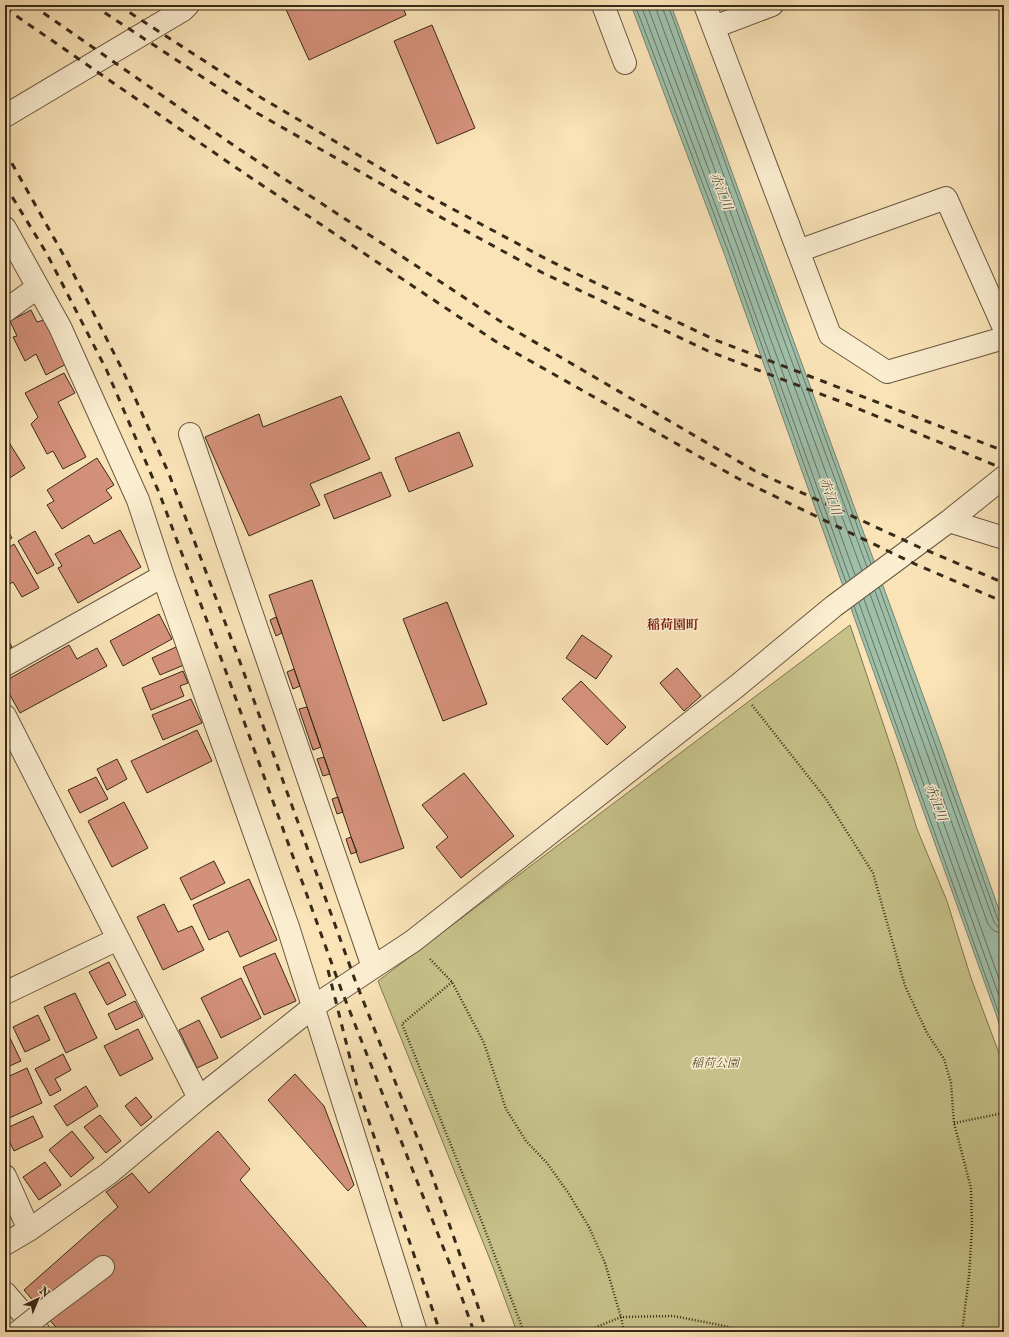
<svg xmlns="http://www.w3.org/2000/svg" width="1009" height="1337" font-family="'IM FELL English','Noto Serif JP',serif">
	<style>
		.green { fill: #c6c189; stroke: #7f7651 }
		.water { fill: #9ebfaa; stroke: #758370 }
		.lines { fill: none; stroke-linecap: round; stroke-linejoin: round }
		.shore { stroke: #6b7462; stroke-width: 1 }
		.building { fill: #d4917a; stroke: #382a19 }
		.minor-casing { stroke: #685840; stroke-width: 24 }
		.path { stroke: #382a19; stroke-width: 2.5; stroke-dasharray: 1 2; stroke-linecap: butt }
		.minor { stroke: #fbedd0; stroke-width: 22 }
		.rail { stroke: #382a19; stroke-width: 3; stroke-dasharray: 7 7; stroke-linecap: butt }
		.minor-bridge-casing { stroke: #685840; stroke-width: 24; stroke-linecap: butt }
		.minor-bridge { stroke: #fbedd0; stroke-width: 22 }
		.labels { text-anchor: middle; stroke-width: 3; stroke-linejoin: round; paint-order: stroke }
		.park-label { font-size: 12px; font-style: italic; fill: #5c5035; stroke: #fbedd0 }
		.water-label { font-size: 13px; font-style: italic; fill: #524f3d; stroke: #fbedd0 }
		.neighbourhood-label { font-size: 13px; font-weight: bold; fill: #7a1f14; stroke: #fbedd0 }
	</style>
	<rect width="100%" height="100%" fill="#f9e3b7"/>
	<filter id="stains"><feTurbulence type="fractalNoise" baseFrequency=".005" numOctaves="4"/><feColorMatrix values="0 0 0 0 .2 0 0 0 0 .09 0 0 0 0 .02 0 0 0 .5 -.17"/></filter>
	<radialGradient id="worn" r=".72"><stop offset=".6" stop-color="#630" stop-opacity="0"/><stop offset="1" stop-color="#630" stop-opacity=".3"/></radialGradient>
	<!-- green -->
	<path class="green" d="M850,625L897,765L917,829L947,901L971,978L1000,1056L1004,1055V1332H517L493,1267L378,981Z"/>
	<!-- water -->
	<path class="water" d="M631,5H671L940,742L1004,924V1042L997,1017L724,253Z"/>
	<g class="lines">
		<!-- shore -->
		<path class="shore" d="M635,5L728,251L846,582
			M641,5L732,250L850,579
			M647,5L738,248L855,575
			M657,5V12L862,571
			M663,5V9L867,567
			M668,5L871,564
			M879,587L998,920L1001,922L1004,923
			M875,591L994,922L998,927L1004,928
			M870,594L988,924L994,931L1004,934
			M864,599L1004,993
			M859,603L1004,1010
			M854,606L1004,1028"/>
	</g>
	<!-- building -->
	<path class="building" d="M284,5H402L406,15L309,60Z
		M432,25L475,128L437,144L394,41Z
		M5,283L10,290L5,293Z
		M31,310L37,322L44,320L66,364L46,375L36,354L25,361L13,337L17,336L10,321Z
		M5,325L9,347L5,350Z
		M64,373L75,393L58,402L86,457L63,469L53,451L47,454L31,424L38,417L25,393Z
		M341,396L370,459L310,484L320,505L249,536L205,437L259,414L263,427Z
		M459,432L473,466L409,492L395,458Z
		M5,436L25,468L5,481Z
		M97,458L114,485L106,490L112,498L62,529L47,505L54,501L47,490Z
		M381,472L391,496L334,519L324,495Z
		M5,526L12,538L5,542Z
		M120,530L141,567L78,603L58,568L62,566L55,554L89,535L94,544Z
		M35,531L54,565L37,574L18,541Z
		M14,544L39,588L22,597L13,582L5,587V550Z
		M312,580L404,848L360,863L269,595Z
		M447,602L487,704L443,721L403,619Z
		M159,614L172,639L123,666L110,641Z
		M276,617L282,633L276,636L270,620Z
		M5,634L12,647L5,651Z
		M582,635L612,656L596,679L566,658Z
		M69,645L77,659L97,648L107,666L20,713L5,686V681Z
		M176,647L184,665L160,675L152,658Z
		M677,668L701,696L684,711L660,683Z
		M294,669L300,686L293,689L287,672Z
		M183,671L188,683L180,686L184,696L151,710L142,688Z
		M581,681L626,727L607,745L562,699Z
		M191,699L202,723L163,740L152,715Z
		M307,707L321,747L313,750L299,709Z
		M197,730L212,761L147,793L131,761Z
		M324,757L330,774L323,776L317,759Z
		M117,759L127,779L107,790L97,769Z
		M464,773L514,836L461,878L436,847L448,837L422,805Z
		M96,777L108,799L80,813L68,790Z
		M338,797L343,812L337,814L332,799Z
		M124,802L148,848L112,867L88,821Z
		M351,837L357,852L351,854L346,839Z
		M214,861L225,883L191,900L180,878Z
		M249,879L277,940L240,957L228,931L209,940L193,905Z
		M164,904L178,932L192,926L204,950L163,970L137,917Z
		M275,953L296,1001L264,1015L243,967Z
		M109,962L126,995L107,1005L89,972Z
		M241,978L261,1018L221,1038L201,998Z
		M75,993L97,1038L66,1053L44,1007Z
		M135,1001L143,1017L116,1030L108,1014Z
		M38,1015L50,1040L25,1052L13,1027Z
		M199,1020L218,1058L197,1068L179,1030Z
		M138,1029L153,1059L120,1076L104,1046Z
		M8,1034L21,1061L5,1068V1035Z
		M63,1054L71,1070L55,1079L61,1090L50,1096L35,1069Z
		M27,1068L42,1103L5,1120V1078Z
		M295,1074L324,1106L354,1185L348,1191L268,1100Z
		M86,1086L98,1106L67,1126L54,1106Z
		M136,1097L152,1117L141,1126L125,1106Z
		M100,1115L121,1141L106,1153L84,1127Z
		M33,1116L43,1137L14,1151L5,1133V1129Z
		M72,1131L94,1158L71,1177L49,1150Z
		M218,1131L250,1169L240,1180L371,1332H60L24,1290L118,1207L106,1192L132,1173L149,1193Z
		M45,1162L61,1185L39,1200L23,1177Z"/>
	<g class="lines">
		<defs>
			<path id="minor" d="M603,5L625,63
				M705,5L830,335L887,372L1004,338
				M714,27L772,5
				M5,116L183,10L188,5
				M5,228L60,327L138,500L163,576L288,927L416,1332
				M798,251L946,198L1004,328
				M5,311L38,287
				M190,434L373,967
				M949,521L1004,538
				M5,665L163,576
				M5,716L199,1098
				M5,993L118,939
				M5,1176L29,1230
				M5,1244L29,1230L108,1174L199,1098L313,1007L413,941L737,686L834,606L949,521L1004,477
				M5,1293L39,1332
				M43,1312L103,1267"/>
		</defs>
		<!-- minor casing -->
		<use href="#minor" class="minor-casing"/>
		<!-- path -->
		<path class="path" d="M752,705L826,799L873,873L905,986L927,1033L944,1059L951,1083L954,1123L971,1188L972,1228L969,1276L962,1332
			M430,959L452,982L484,1043L506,1109L526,1141L547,1163L569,1194L589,1227L605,1263L621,1317L624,1332
			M452,982L402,1024L480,1217L524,1332
			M954,1123L1004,1113
			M584,1332L621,1317L673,1316L720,1325L749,1332"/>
		<!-- minor -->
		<use href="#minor" class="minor"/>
		<!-- rail -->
		<path class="rail" d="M32,5L239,149L509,327L755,471L921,548L1004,583
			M93,5L257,113L413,202L543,273L708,351L847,404L1004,469
			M118,5L260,97L419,191L550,261L713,339L1004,451
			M5,8L232,165L495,341L739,479L917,565L1004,602
			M5,151L68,263L123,371L169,474L240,662L355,980L432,1175L487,1332
			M5,185L47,254L107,371L160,495L225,669L341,989L451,1267L474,1332
			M328,970L357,1086L440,1332"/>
		<defs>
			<path id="minor-bridge" d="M18,1332L43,1312"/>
		</defs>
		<!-- minor-bridge casing -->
		<use href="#minor-bridge" class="minor-bridge-casing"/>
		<!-- minor-bridge -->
		<use href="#minor-bridge" class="minor-bridge"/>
	</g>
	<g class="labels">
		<!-- park labels -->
		<g class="park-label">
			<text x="715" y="1067">稲荷公園</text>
		</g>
		<!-- water labels -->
		<g class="water-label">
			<text transform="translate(722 191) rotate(69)" y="5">赤江川</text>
			<text transform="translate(831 496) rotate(71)" y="5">赤江川</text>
			<text transform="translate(937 802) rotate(70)" y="5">赤江川</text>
		</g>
		<!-- neighbourhood labels -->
		<g class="neighbourhood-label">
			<text x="673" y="629">稲荷園町</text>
		</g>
	</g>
	<!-- margin -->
	<rect width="1009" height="1337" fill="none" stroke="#f9e3b7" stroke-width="20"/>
	<rect x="6" y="6" width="997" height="1325" fill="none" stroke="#382a19" stroke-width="2"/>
	<rect x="10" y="10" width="989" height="1317" fill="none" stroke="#382a19"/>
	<!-- north arrow -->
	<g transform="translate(38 1299) rotate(44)" stroke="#fbedd0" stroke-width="3" paint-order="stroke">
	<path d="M0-3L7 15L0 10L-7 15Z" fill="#382a19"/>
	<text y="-6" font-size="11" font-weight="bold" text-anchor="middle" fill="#382a19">N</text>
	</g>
	<rect width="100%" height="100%" filter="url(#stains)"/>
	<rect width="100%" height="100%" fill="url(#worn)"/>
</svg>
